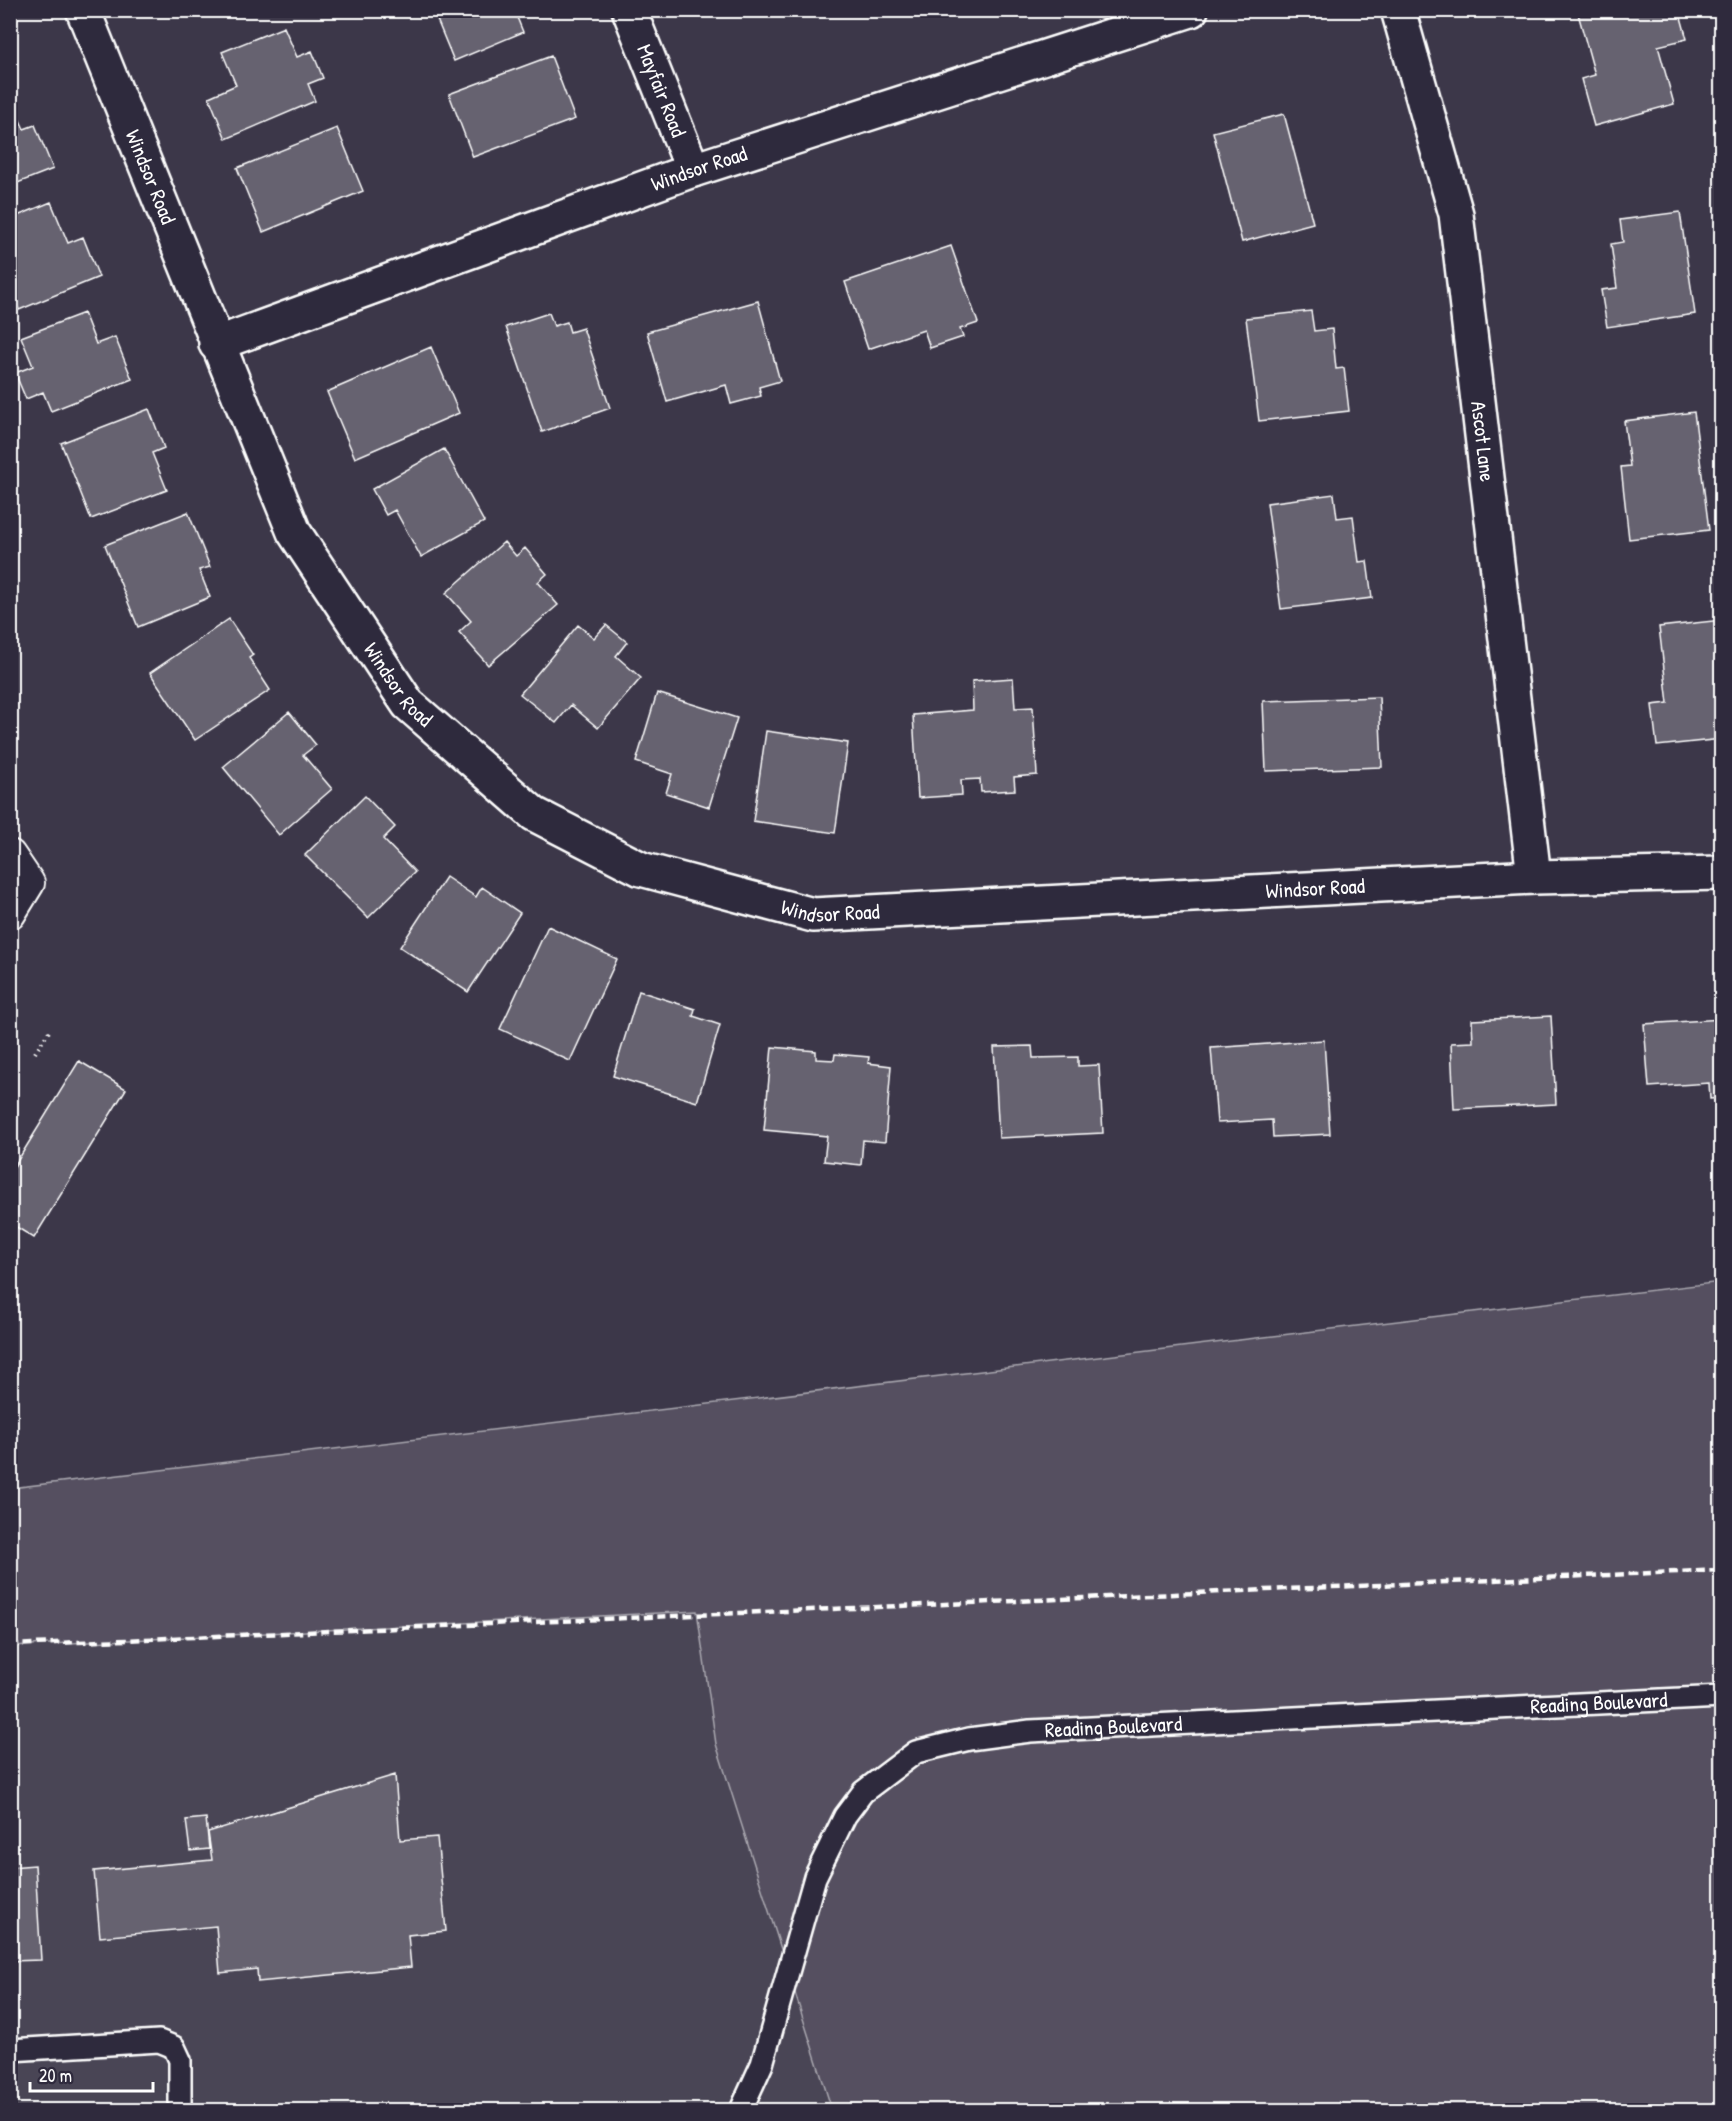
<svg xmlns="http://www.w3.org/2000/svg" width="1732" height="2121" font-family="'Patrick Hand',sans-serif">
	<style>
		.built { fill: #494455 }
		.green { fill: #555060; stroke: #aaa8b0; stroke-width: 1.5 }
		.building { fill: #666270; stroke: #fff; stroke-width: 1.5 }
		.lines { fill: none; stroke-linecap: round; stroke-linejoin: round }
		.service-casing { stroke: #fff; stroke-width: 26 }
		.pedestrian-casing { stroke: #fff; stroke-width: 34 }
		.minor-casing { stroke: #fff; stroke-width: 38 }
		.path { stroke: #fff; stroke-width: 4; stroke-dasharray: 1.5 4.5; stroke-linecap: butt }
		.service { stroke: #2f2a3d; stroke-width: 21 }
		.pedestrian { stroke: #2f2a3d; stroke-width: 30 }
		.minor { stroke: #2f2a3d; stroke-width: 33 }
		.rail { stroke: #fff; stroke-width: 4.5; stroke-dasharray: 9 4.5; stroke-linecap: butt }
		.labels { text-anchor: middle; stroke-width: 4.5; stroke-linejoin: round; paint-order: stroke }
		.street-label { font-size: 21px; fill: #fff; stroke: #2f2a3d }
	</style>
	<rect width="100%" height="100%" fill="#3c3749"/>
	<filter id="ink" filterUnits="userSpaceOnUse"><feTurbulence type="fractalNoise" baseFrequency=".0167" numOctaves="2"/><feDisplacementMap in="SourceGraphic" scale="12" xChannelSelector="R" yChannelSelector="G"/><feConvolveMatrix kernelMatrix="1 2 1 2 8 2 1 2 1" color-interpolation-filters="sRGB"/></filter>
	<g filter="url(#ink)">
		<!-- built -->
		<path class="built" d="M697,1611L716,1744L832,2110H11V1646Z"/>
		<!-- green -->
		<path class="green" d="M1721,1282V2110H832L716,1744L697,1611L11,1646V1488Z"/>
		<!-- building -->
		<path class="building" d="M433,10H514L523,32L454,61Z
			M1577,10H1679L1687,39L1658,46L1674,104L1594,126L1581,79L1595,75Z
			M284,27L297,57L312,51L323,78L308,84L315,101L226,139L209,97L236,85L222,52Z
			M551,56L575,119L473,157L449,94Z
			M10,99L24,129L35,125L53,169L10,186Z
			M1284,114L1313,223L1242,242L1213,132Z
			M337,128L363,191L263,232L237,168Z
			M51,202L68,243L83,237L99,277L19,310L10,289V219Z
			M1680,212L1695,314L1607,327L1601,290L1617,288L1611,244L1623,242L1620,220Z
			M951,246L978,323L960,329L963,337L930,348L924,330L868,349L845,282Z
			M758,301L780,381L759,387L761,396L731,404L726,385L667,402L647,332Z
			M1311,311L1314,331L1332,329L1336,369L1344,368L1349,411L1259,421L1246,318Z
			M84,313L96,344L115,337L132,379L51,411L43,392L26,399L15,373L33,366L21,337Z
			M549,313L554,326L567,322L570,332L583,328L610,408L542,432L506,327Z
			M431,347L459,413L355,458L327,392Z
			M149,409L164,448L152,453L167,490L91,519L61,443Z
			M1694,412L1709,530L1629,539L1621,467L1630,466L1624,421Z
			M444,449L484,522L421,557L395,510L386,515L372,489Z
			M1334,494L1337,518L1353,516L1359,562L1367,561L1372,598L1281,609L1267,503Z
			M188,512L210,567L199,570L210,597L138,627L105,545Z
			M504,542L516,556L525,548L547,574L538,582L558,605L488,665L459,632L471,621L446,593Z
			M229,619L253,655L249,658L270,690L195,740L150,673Z
			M1722,620V739L1657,746L1652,705L1668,703L1659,627Z
			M578,625L594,638L606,625L627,642L616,656L641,678L598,728L571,705L556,723L520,694Z
			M1013,678L1015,708L1033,707L1037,775L1014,777L1015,790L981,792L980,779L961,780L962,795L918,798L913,715L973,710L972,681Z
			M657,693L737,718L709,807L666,793L672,774L636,762Z
			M1379,697L1382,767L1266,771L1263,701Z
			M289,712L316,745L303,755L332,789L279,835L223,767Z
			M766,731L848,743L835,833L753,821Z
			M365,796L395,827L383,839L415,872L368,918L305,855Z
			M446,877L476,897L482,887L520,913L468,992L400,947Z
			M548,926L617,959L570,1061L500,1029Z
			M639,991L695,1009L693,1016L720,1025L697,1102L613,1076Z
			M1551,1016L1556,1104L1454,1109L1451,1043L1473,1042L1472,1020Z
			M1722,1019V1098L1710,1099L1709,1083L1649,1087L1644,1024Z
			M1324,1040L1330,1134L1273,1137L1272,1120L1217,1123L1211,1048Z
			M1032,1046L1033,1058L1078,1057V1066L1099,1065L1103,1133L999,1138L994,1047Z
			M772,1047L816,1051V1059L834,1060L835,1054L869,1057L868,1063L891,1066L885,1142L863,1140L861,1165L824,1161L827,1136L764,1130Z
			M79,1061L126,1089L34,1238L10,1223V1173Z
			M395,1775L400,1840L437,1837L446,1931L408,1935L411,1967L258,1982L257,1969L220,1973L216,1926L100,1937L94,1871L212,1860L208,1832Z
			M206,1818L209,1849L190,1851L186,1820Z
			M35,1865L41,1960L10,1961V1867Z"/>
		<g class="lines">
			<defs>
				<g id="service">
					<path d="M10,2050L159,2041L174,2047L180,2060V2110"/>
					<path id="s1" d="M741,2110L762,2064L815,1877L845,1816L863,1792L916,1752L969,1739L1030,1731L1722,1697"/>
				</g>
				<path id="pedestrian" d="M10,855L29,883L10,914"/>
				<g id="minor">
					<path id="s2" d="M83,10L294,532L408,704L534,814L641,869L813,915L1534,877L1722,873"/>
					<path id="s3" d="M629,10L693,170"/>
					<path id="s4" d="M1398,10L1456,214L1534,877"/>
					<path id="s5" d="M216,344L693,170L1191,10"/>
				</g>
			</defs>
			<!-- service casing -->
			<use href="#service" class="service-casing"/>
			<!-- pedestrian casing -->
			<use href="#pedestrian" class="pedestrian-casing"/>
			<!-- minor casing -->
			<use href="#minor" class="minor-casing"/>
			<!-- path -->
			<path class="path" d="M35,1053L50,1030"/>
			<!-- service -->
			<use href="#service" class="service"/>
			<!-- pedestrian -->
			<use href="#pedestrian" class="pedestrian"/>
			<!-- minor -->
			<use href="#minor" class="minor"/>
			<!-- rail -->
			<path class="rail" d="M10,1645L1722,1570"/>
		</g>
	</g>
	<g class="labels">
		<!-- street labels -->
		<g class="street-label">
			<text dy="7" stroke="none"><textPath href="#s3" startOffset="87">Mayfair Road</textPath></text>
			<text dy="7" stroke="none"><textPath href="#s5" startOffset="514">Windsor Road</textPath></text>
			<text dy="7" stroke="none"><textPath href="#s2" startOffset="180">Windsor Road</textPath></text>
			<text dy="7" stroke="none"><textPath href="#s4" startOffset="441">Ascot Lane</textPath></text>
			<text dy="7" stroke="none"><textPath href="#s2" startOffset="748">Windsor Road</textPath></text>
			<text dy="7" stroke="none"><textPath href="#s2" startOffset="1738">Windsor Road</textPath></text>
			<text dy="7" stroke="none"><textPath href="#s2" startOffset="1252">Windsor Road</textPath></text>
			<text dy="7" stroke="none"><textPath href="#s1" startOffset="1095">Reading Boulevard</textPath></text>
			<text dy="7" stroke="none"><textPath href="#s1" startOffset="609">Reading Boulevard</textPath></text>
		</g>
	</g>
	<!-- margin -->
	<rect width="1732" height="2121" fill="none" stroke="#2f2a3d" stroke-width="36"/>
	<rect x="18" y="18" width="1696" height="2085" fill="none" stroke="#fff" stroke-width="2" filter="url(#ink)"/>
	<!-- scale -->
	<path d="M30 2082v9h123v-9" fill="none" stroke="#ffffff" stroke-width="3"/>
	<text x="39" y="2082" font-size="18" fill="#ffffff" stroke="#2f2a3d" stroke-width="4.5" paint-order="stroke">20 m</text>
</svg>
